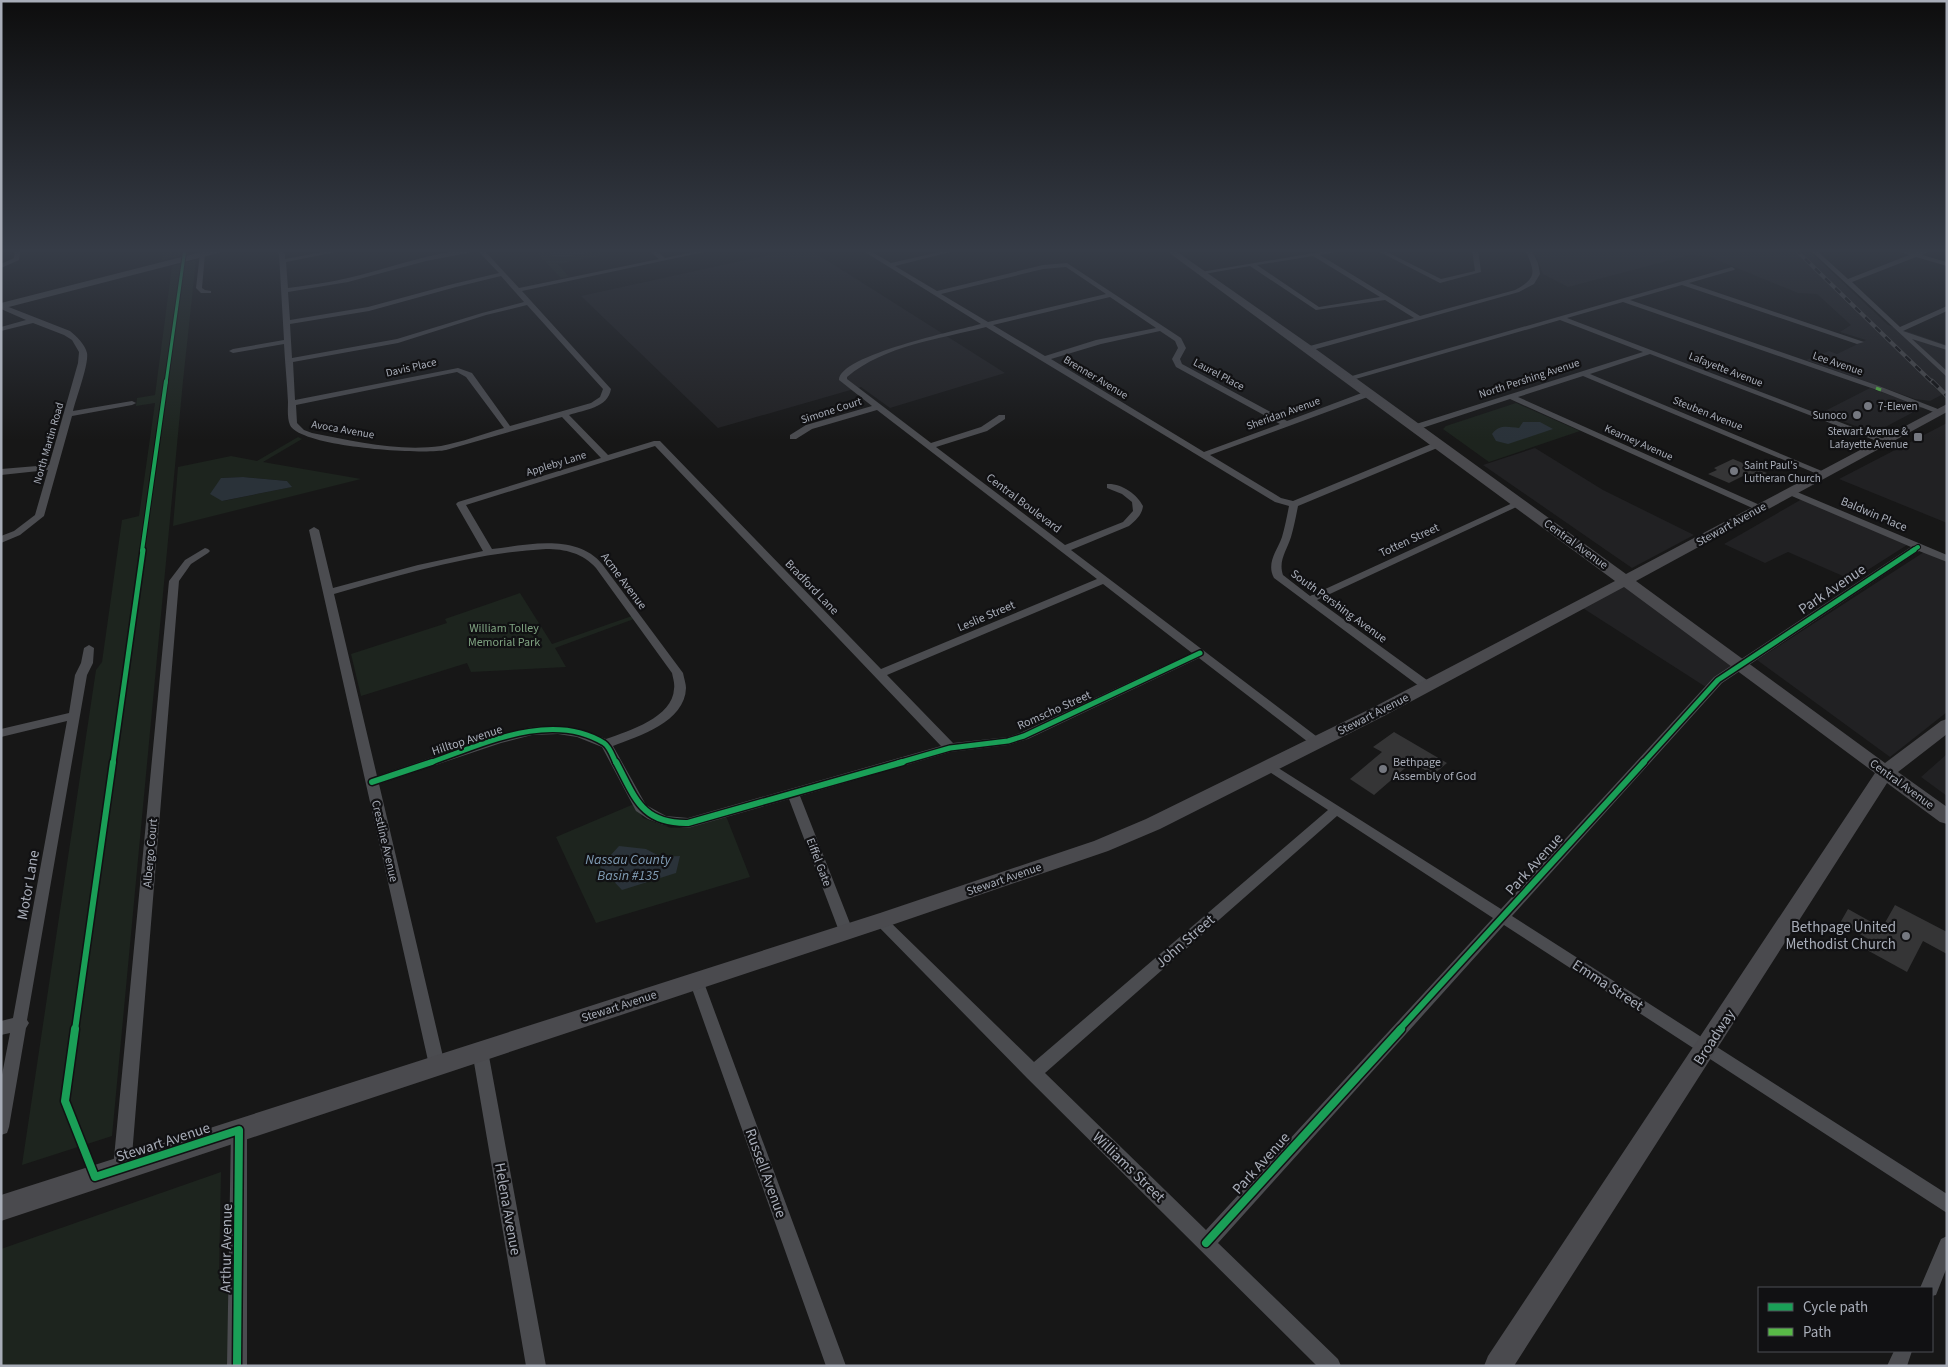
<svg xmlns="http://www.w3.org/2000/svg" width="1948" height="1367" font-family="'Source Sans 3',sans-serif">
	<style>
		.built { fill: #212123 }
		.green { fill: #1d241e; fill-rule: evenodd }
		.water { fill: #2a3239 }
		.building { fill: #353536 }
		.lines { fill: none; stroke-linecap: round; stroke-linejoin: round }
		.street { fill: #4b4c50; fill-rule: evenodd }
		.secondary { fill: #4a4a4e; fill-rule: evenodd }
		.primary { fill: #4d4f52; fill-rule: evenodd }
		.rail-far1-casing { stroke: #4b4c4f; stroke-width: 4 }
		.rail-casing { stroke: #4b4c4f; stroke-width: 4.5 }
		.rail-far1 { stroke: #111113; stroke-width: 2.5; stroke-dasharray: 7; stroke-linecap: butt }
		.rail { stroke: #111113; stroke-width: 3; stroke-dasharray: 9; stroke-linecap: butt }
		.quiet { stroke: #58b947; stroke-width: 3; stroke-dasharray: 5.5 3; stroke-linecap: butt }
		.cycleway-far4-casing { stroke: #111113; stroke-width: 5 }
		.cycleway-far3-casing { stroke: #111113; stroke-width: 6 }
		.cycleway-far2-casing { stroke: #111113; stroke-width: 8 }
		.cycleway-far1-casing { stroke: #111113; stroke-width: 9 }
		.cycleway-casing { stroke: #111113; stroke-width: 11 }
		.cycleway-far4 { stroke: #1a9f57; stroke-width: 3 }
		.cycleway-far3 { stroke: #1a9f57; stroke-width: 4 }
		.cycleway-far2 { stroke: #1a9f57; stroke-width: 5 }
		.cycleway-far1 { stroke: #1a9f57; stroke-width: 6 }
		.cycleway { stroke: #1a9f57; stroke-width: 8 }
		.poi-dot { fill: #757880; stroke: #111113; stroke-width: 2 }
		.labels { text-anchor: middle; stroke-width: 4.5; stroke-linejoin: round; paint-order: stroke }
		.far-street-label { font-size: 11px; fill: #a8adb8; stroke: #111113 }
		.far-poi-label { font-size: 11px; fill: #a8adb8; stroke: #111113; text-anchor: start }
		.street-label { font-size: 12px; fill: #a8adb8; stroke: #111113 }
		.park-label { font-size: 12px; fill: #7fa381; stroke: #111113 }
		.poi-label { font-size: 12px; fill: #a8adb8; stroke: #111113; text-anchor: start }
		.water-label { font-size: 14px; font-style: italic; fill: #7f9bb3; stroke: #111113 }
		.near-street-label { font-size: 15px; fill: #a8adb8; stroke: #111113 }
		.near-poi-label { font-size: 15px; fill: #a8adb8; stroke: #111113; text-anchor: end }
	</style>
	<rect width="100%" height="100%" fill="#171717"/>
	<!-- built -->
	<path class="built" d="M796,249H809L1005,373L890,408L861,387L718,428L581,296Z
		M1533,249H1807L1888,325L1947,345V392L1930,401L1915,399L1806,360L1829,351L1837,354L1866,340L1840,332L1851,325L1817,294L1798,293L1710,257L1690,255L1568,287L1543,274Z
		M1870,388L1923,407L1874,433L1821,413Z
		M1947,423V523L1839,479Z
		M1535,448L1603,490L1694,535L1632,568L1483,465Z
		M1802,499L1907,545L1852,580L1788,552L1765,563L1724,544Z
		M1924,552L1947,562V712L1890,757L1757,660Z
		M1626,581L1741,665L1709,689L1578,605Z
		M1947,754V796L1921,777Z"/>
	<!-- green -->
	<path class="green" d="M164,249H210L162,260Z
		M533,249H552V256L565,257L587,253L585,249H597L605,255L558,264L569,277L561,278Z
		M196,260L183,381L112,1136L22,1165L96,670L102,662L122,520L139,516L155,403L136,406L137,398L155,395L172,266Z
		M1516,403L1580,431L1489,462L1443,429L1446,426Z
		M298,437L302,439L263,462L361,479L173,526L178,467L231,456L257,461ZM243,477L287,481L291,487L223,501L221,478Z
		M520,593L552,644L632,616L634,619L555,648L566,667L471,672L467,663L361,696L351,654L447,623L445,619Z
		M634,804L643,818L671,828L691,827L726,816L750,877L596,923L556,837Z
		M221,1172L219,1275L228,1272V1366H1V1249Z"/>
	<!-- water -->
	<path class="water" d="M550,249H585L587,253L565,257L552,256Z
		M1523,422H1540L1553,429L1508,444L1496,441L1492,434C1499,424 1508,427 1519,428Z
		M243,477L287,481L292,487L222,501L210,494L221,478Z
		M619,846L646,849L661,857L680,856L676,873L622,890L600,867Z"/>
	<!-- building -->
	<path class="building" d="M1733,459L1767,473L1753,479L1745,475L1729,483L1708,474L1717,470L1714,468Z
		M1394,732L1447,763L1433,775L1412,762L1374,795L1350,779L1382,752L1373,747Z
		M1895,905L1947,932V954L1923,941L1907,972L1867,950L1872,941L1840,923L1848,909L1882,928Z"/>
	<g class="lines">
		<!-- street -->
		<path class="street" d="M15,249H21L19,260L1,268V264L14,258Z
			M275,249H281L285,254V259L339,249H351L286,262L288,288C308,285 328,283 348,278C393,268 437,249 483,249L519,288L659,259L647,249H654L665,258L707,249H718L522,291L611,389C608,408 584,410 569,415L608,455L654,441H660L881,669L1097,579L877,410L812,429L796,439H790V435L806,425L872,406L839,380C839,355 959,330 981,324L860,249H867L891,263L952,249H962L895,266L937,291L1043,265L1067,263L1181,338L1186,348L1180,359L1182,364L1287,421L1367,391H1373V395L1210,455L1281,498L1293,501L1436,442H1442V446L1298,506C1296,516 1294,527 1291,537C1287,550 1278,561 1283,575L1310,596L1517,501H1523L1525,503L1317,600L1431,683L1433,686L1431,689H1423L1274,578C1266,563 1277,551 1282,537C1285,527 1287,516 1289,506L1275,502L986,327C940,339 885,345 847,377V379L931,443L981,427L999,415H1005V419L987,431L936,447L1065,545L1123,522L1133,511L1132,502L1122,494L1107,488V484C1121,483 1137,494 1143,506C1142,515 1136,520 1129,526L1071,550L1320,739L1322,742L1320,745H1312L1199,658L1028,739L1008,745L950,752L800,796L853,931L851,935L846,937L841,935L839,931L789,799L688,828L663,825L648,819L636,811L602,747L577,737L558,734L532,735L501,743L379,784L445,1065L443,1070L437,1072L431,1070L429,1065L309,530L314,527L319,530L333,588L418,565L483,551L456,504L458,502L601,458L562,417L446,450C422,455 300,447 290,425C287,418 288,409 288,402C287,382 285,363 284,344L233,353L229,351L233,349L284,340L279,254ZM478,251L499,273L453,284L368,307L290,320L288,292L348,282L426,261ZM1066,267L1106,294L988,322L941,294L1043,269ZM501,276L524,302L482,313L397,339L292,358L290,324L369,311L456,287ZM1110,297L1156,328L1096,340L1045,356L993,325ZM527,305L603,389L600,397L591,403L510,426L472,373L458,368L295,400L293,362L398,343L486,315ZM1160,331L1175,341L1178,348L1172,359L1176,367L1280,424L1204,452L1051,359L1101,344ZM457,372L466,377L504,428C483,434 462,442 441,446C398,452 354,441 312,433L304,430L297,423L296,405ZM655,446L941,746L688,818L666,816L646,805L613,746C639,736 685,722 686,688C686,684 684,678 683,673L602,564C576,533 527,545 492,549L466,505ZM546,549C565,549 583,553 596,568L672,673C673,678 675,684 674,689C673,717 629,731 606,739L579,729L558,726L532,727L495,736L377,776L334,594C403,574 473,553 546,549ZM1103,584L1192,653L1020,733L1008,737L953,743L887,675Z
			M1338,249H1351L1320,255L1420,316L1515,290C1539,277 1534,271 1525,249H1531L1538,263L1540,274L1534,284L1519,292L1309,351L1305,349L1306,347L1414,318L1385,300L1316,310L1250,266L1204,274L1201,272ZM1313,256L1380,297L1319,307L1257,265Z
			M1374,249H1381L1441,279L1475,271L1472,249H1478L1481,272L1440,283Z
			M1809,249H1815L1848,279L1909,255L1891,249C1899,249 1910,254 1917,252C1923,251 1927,249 1934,249L1922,255L1947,262V266L1916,257L1852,282L1900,327L1947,306V311L1903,331L1947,346V350L1912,339L1947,371V377Z
			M200,253L205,254L202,288L205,290L211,291V293H201L196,288Z
			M1732,267L1735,269L1734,270L1689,283L1864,342L1857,344L1682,285L1630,300L1879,386L1943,411L1936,413L1877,390L1623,302L1567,318L1889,441L1888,443H1882L1650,354L1590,374L1829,474L1825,477L1822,476L1583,376L1518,397L1762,506V510L1759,511L1510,399L1419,429H1413V425L1643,352L1560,320L1352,380L1345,378Z
			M1,304L70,331C76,336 85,344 87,353C89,364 76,398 73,411L132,401L136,403L132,405L72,416L44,516L20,535L1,543V536L14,531L35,515L48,470L1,475V469L49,465L78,363L79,352L72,340L64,335L33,323L1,331V327L26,320L1,309Z
			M1790,489L1947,555V562L1919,551L1722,683L1512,916L1947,1194V1213L1504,925L1218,1243L1338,1359L1341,1366H1317L1027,1078L873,921L875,917L880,915L885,917L1034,1062L1328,810L1265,769L1263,766L1265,763L1269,762L1501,909L1714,677L1911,547L1787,494V490ZM1337,816L1493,918L1206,1230L1045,1073Z
			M205,548L208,549L210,551L208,553L191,564L179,581L131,1168L128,1174L122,1176L116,1174L113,1168L169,581L185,560Z
			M89,645L94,648L93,663L87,675L27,1020L29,1023L26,1028L9,1127L7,1133L1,1135V1080L10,1033L1,1035V1021L13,1018L67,721L1,737V729L69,713L75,675L81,663L84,648Z
			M696,974L701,975L703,980L846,1366H826L689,980L691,975Z
			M480,1044L486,1046L488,1051L546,1366H526L472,1051L474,1046Z
			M239,1122L245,1124L247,1130V1366H227L231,1130L233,1124Z
			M1947,1236V1267L1936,1295L1932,1296V1288H1920L1941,1239Z
			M1894,1351H1912L1907,1366H1887Z"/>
		<!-- secondary -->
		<path class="secondary" d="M1164,249H1173L1313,347L1626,574L1947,404V412L1636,581L1885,763L1941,721L1947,719V734L1898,772L1947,807V824L1940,822L1887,783L1514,1366H1484L1488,1356L1875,773L1624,587L1384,716L1160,829L1108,851L880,929L1,1221V1195L880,913L1094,841L1146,819L1372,708L1615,581Z"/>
		<!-- primary -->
		<path class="primary" d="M213,249H228L226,251L1,309V303Z"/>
		<defs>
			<path id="rail-far1" d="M1795,249L1933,383"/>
			<path id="rail" d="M1932,381L1947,396"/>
		</defs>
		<!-- rail-far1 casing -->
		<use href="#rail-far1" class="rail-far1-casing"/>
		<!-- rail casing -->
		<use href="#rail" class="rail-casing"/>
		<!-- rail-far1 -->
		<use href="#rail-far1" class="rail-far1"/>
		<!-- rail -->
		<use href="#rail" class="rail"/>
		<!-- quiet -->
		<path class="quiet" d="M1876,388L1881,390"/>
		<defs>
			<path id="cycleway-far4" d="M166,383L185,249"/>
			<path id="cycleway-far3" d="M142,551L166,381
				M1912,551L1918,547"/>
			<path id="cycleway-far2" d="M113,763L143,550
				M429,763C481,745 551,710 604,743C610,747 613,757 616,763
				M898,763L950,748L1008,741L1024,736L1200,653
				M1643,763L1718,680L1914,550"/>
			<path id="cycleway-far1" d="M616,762C635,797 641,824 688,823L903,762
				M372,782L432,762
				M75,1030L113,762
				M1399,1030L1644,762"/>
			<path id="cycleway" d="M75,1029L65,1101L95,1177L239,1130L237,1366
				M1206,1243L1401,1029"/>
		</defs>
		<!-- cycleway-far4 casing -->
		<use href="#cycleway-far4" class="cycleway-far4-casing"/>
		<!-- cycleway-far3 casing -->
		<use href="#cycleway-far3" class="cycleway-far3-casing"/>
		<!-- cycleway-far2 casing -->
		<use href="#cycleway-far2" class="cycleway-far2-casing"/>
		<!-- cycleway-far1 casing -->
		<use href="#cycleway-far1" class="cycleway-far1-casing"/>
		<!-- cycleway casing -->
		<use href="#cycleway" class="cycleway-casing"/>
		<!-- cycleway-far4 -->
		<use href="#cycleway-far4" class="cycleway-far4"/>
		<!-- cycleway-far3 -->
		<use href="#cycleway-far3" class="cycleway-far3"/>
		<!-- cycleway-far2 -->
		<use href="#cycleway-far2" class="cycleway-far2"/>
		<!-- cycleway-far1 -->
		<use href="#cycleway-far1" class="cycleway-far1"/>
		<!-- cycleway -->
		<use href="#cycleway" class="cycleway"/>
	</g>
	<!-- sky -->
	<linearGradient id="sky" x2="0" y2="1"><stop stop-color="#0d0d0d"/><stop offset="0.57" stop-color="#363c47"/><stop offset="1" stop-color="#363c47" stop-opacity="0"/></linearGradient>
	<rect width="1948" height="440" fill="url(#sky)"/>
	<!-- markers -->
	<g class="poi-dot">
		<circle cx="1868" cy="406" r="5"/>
		<circle cx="1857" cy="415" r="5"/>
		<rect x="1913" y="432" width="10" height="10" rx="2.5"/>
		<circle cx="1734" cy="471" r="5"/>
		<circle cx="1383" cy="769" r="5"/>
		<circle cx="1906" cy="936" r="5"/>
	</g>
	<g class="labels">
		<!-- far-street labels -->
		<g class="far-street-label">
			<text transform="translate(1838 363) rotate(19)" y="4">Lee Avenue</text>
			<text transform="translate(411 367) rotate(-13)" y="4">Davis Place</text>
			<text transform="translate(1726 369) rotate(21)" y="4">Lafayette Avenue</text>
			<text transform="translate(1219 374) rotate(28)" y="4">Laurel Place</text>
			<text transform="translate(1096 377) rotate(31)" y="4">Brenner Avenue</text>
			<text transform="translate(1529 378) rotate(-18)" y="4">North Pershing Avenue</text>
			<text transform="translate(831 410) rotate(-18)" y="4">Simone Court</text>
			<text transform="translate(1283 413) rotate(-20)" y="4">Sheridan Avenue</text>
			<text transform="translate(1708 413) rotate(22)" y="4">Steuben Avenue</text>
			<text transform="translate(343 429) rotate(10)" y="4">Avoca Avenue</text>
			<text transform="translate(1639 442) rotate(24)" y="4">Kearney Avenue</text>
			<text transform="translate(48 443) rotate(-74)" y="4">North Martin Road</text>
			<text transform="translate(556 463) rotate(-17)" y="4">Appleby Lane</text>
		</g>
		<!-- far-poi labels -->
		<g class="far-poi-label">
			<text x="1878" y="410">7-Eleven</text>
			<text x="1847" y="419" text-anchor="end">Sunoco</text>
			<text x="1908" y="435" text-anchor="end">Stewart Avenue &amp;<tspan x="1908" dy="13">Lafayette Avenue</tspan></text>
			<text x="1744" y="469">Saint Paul's<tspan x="1744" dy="13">Lutheran Church</tspan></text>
		</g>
		<!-- street labels -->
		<g class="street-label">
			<text transform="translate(1024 503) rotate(37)" y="4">Central Boulevard</text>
			<text transform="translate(1874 514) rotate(23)" y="4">Baldwin Place</text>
			<text transform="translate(1731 524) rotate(-29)" y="4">Stewart Avenue</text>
			<text transform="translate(1409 540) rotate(-25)" y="4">Totten Street</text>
			<text transform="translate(1576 544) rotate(36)" y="4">Central Avenue</text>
			<text transform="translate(624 581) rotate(53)" y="4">Acme Avenue</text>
			<text transform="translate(812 587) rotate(46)" y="4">Bradford Lane</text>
			<text transform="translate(1339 606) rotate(36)" y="4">South Pershing Avenue</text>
			<text transform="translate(986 616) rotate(-23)" y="4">Leslie Street</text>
			<text transform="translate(1054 710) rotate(-24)" y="4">Romscho Street</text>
			<text transform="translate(1373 714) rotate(-27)" y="4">Stewart Avenue</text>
			<text transform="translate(467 740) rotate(-18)" y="4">Hilltop Avenue</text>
			<text transform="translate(1902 784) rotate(36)" y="4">Central Avenue</text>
			<text transform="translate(385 841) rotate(77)" y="4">Crestline Avenue</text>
			<text transform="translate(150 853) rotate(-85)" y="4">Albergo Court</text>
			<text transform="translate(819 862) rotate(69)" y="4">Eiffel Gate</text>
			<text transform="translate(1004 879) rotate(-19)" y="4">Stewart Avenue</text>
			<text transform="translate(619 1006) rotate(-18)" y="4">Stewart Avenue</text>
		</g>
		<!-- park labels -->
		<g class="park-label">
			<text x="504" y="632">William Tolley<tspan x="504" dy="14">Memorial Park</tspan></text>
		</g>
		<!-- poi labels -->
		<g class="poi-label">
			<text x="1393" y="766">Bethpage<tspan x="1393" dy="14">Assembly of God</tspan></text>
		</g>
		<!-- water labels -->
		<g class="water-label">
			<text x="628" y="864">Nassau County<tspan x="628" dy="16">Basin #135</tspan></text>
		</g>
		<!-- near-street labels -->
		<g class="near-street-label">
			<text transform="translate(1832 589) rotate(-34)" y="5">Park Avenue</text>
			<text transform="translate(1534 864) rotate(-48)" y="5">Park Avenue</text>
			<text transform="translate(28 885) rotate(-80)" y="5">Motor Lane</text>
			<text transform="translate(1185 941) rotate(-41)" y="5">John Street</text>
			<text transform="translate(1608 985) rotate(33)" y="5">Emma Street</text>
			<text transform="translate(1714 1037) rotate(-57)" y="5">Broadway</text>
			<text transform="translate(163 1142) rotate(-18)" y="5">Stewart Avenue</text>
			<text transform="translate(1261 1163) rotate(-48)" y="5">Park Avenue</text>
			<text transform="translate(1129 1167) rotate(44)" y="5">Williams Street</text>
			<text transform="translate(766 1173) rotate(70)" y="5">Russell Avenue</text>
			<text transform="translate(508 1209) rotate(80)" y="5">Helena Avenue</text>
			<text transform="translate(226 1248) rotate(-89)" y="5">Arthur Avenue</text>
		</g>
		<!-- near-poi labels -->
		<g class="near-poi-label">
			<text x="1896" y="932">Bethpage United<tspan x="1896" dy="17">Methodist Church</tspan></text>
		</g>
	</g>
	<!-- border -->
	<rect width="1948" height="1367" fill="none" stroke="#a8adb8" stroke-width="5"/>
	<!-- legend -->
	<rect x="1758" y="1287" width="175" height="65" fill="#111113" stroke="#4d4f55"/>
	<rect x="1768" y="1303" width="25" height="8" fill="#1a9f57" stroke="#4d4f55"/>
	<text x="1803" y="1312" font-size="15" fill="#a8adb8">Cycle path</text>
	<rect x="1768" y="1328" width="25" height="8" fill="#58b947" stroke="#4d4f55"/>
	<text x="1803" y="1337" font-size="15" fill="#a8adb8">Path</text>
</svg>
